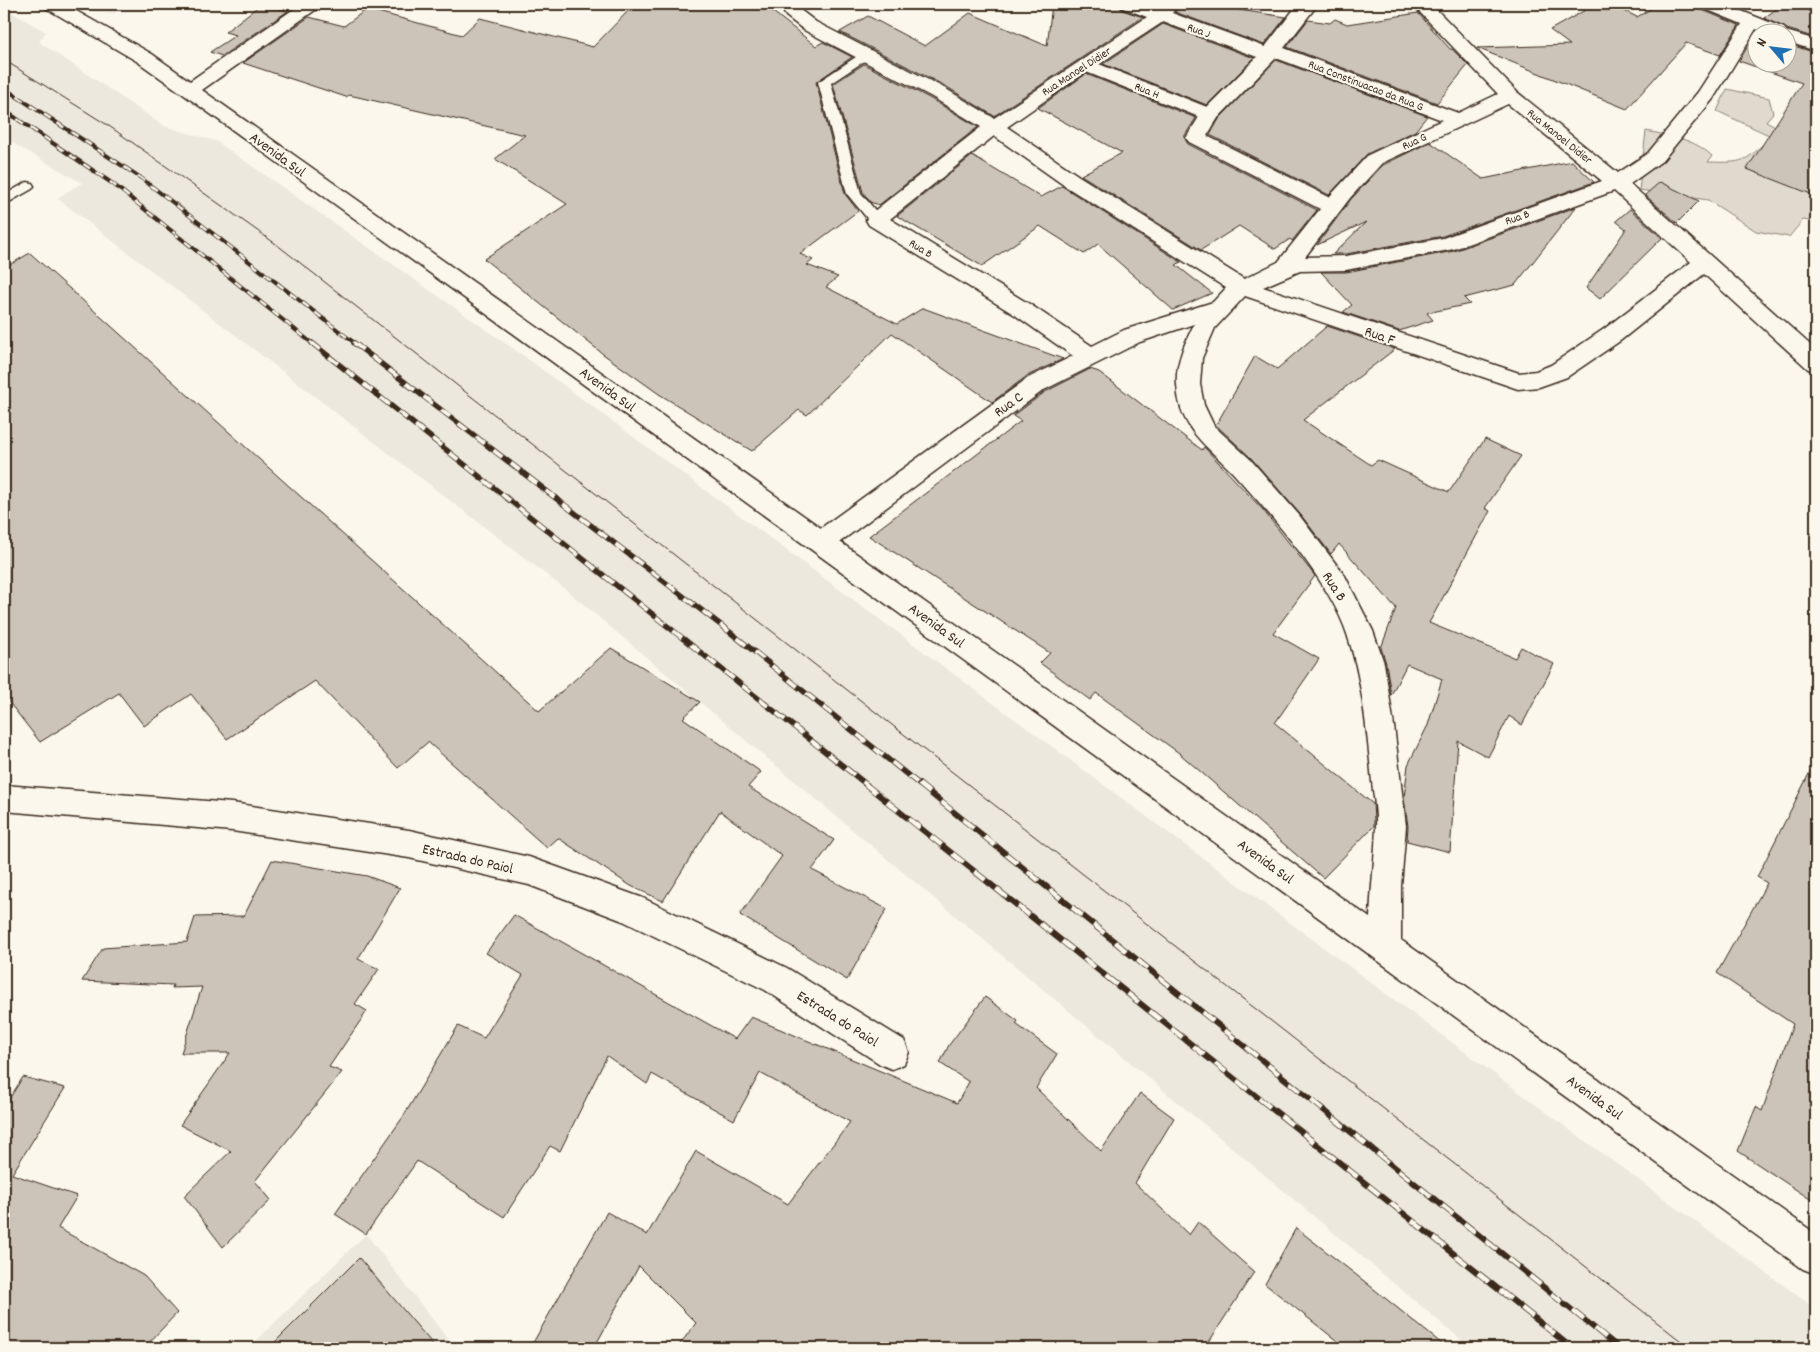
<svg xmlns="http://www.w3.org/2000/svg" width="1820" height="1352" font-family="Dekko,sans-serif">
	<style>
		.built { fill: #ede8dd }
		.green { fill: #dfd9ce; stroke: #8d8276 }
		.building { fill: #ccc4b9; stroke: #3b2a1e }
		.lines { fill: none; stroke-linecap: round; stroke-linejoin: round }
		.lane-casing { stroke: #3b2a1e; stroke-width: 3 }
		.street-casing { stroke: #3b2a1e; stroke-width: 3 }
		.lane { fill: #fbf7ec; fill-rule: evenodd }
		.street { fill: #fbf7ec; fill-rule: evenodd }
		.tram { stroke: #3b2a1e; stroke-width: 1 }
		.rail-far2-casing { stroke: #3b2a1e; stroke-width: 4 }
		.rail-far1-casing { stroke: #3b2a1e; stroke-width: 5.5 }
		.rail-casing { stroke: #3b2a1e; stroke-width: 6 }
		.rail-far2 { stroke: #fbf7ec; stroke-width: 2.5; stroke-dasharray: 8; stroke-linecap: butt }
		.rail-far1 { stroke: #fbf7ec; stroke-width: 4; stroke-dasharray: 11; stroke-linecap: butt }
		.rail { stroke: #fbf7ec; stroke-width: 4.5; stroke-dasharray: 14; stroke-linecap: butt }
		.labels { text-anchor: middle; stroke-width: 4.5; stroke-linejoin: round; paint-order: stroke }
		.far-street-label { font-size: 12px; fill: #3b2a1e; stroke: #fbf7ec }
		.street-label { font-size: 15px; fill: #3b2a1e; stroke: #fbf7ec }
	</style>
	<rect width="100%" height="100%" fill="#fbf7ec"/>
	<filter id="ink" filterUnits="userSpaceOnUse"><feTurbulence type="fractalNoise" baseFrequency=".02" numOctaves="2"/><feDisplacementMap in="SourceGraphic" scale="10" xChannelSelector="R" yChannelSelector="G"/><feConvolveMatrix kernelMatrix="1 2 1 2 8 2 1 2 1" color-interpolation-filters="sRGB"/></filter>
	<g filter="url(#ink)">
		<!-- built -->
		<path class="built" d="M78,4H136L114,13L92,11Z
			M4,8L46,32L39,42L164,126L216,141L524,356L1585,1141L1816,1309V1348H1471L565,589L57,198L82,183L4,138Z
			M366,1234L454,1347L453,1348H249Z"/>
		<!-- green -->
		<path class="green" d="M1727,89L1769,98L1773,113L1766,121L1816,148V222L1803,220L1789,237L1756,231L1708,200L1639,190L1646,131C1670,136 1693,138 1712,156L1708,162C1745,163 1745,163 1771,136L1717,111Z"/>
		<!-- building -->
		<path class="building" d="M261,4L288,11L222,56L210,52L236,35L225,32Z
			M635,4H763L816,46L823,42L852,57L816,82L845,194L858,211L800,254L813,260L807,265L838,277L826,287L897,324L923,308L1063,359L1027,376L992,402L892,333L807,415L799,410L752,451L659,394L603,354L484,259L567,204L495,159L525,135L349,95L346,97L243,63L309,17L344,26L367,9L462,35L480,18L593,47Z
			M1052,4H1118L1122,10L1143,17L994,116L947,87L840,32L868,16L925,46L970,13L1047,46Z
			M1181,4H1242L1239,10L1286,17L1264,45L1175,12Z
			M1596,4H1610L1637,17L1659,4H1695L1702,10L1739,25L1720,55L1686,43L1627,109L1477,48L1570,45L1550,30Z
			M1783,4H1793L1816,14V38L1787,29L1764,18Z
			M1418,13L1450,49H1452L1468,65L1437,103L1287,47L1308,20L1330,23L1335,19L1347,24Z
			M1163,24L1254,58L1207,105L1103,64Z
			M1757,31L1759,32H1758V62H1788V44L1816,53V196L1747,169L1802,83L1739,61Z
			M1276,60L1427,116L1415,131L1367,154L1329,195L1210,135L1219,119Z
			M864,64L931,99L978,127L879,205L870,202L863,192L833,84Z
			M1086,74L1196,118L1184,137L1188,144L1317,210L1292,241L1290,239L1275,249L1239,226L1201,250L1081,175L1122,153L1038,108Z
			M1430,142L1483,179L1572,161L1594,182L1443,236L1346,254H1333L1366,222L1317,245L1351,199L1383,165Z
			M972,156L1041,197L1062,186L1181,262L1176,265L1212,293L1173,310L1098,244L1084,254L1040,226L982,266L897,216Z
			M1660,182L1699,201L1677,223L1645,195Z
			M1576,207L1515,285L1464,298L1470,304L1427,313L1433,320L1399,331L1343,312L1352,305L1321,272H1346L1454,251Z
			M1630,209L1662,238L1600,299L1586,288L1626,229L1616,221Z
			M30,253L539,711L611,648L700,702L683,718L761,772L748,787L834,840L812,870L887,909L847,980L740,915L782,856L720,811L663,901L631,886L558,838L547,848L428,742L398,768L315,681L227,739L191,694L144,726L119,693L40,742L4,696V268Z
			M1327,326L1395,349L1303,420L1371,465L1378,460L1449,492L1485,439L1521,456L1485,508L1490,511L1429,623L1515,658L1521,647L1554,664L1522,725L1509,716L1488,757L1458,741L1450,852L1407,841L1408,826L1404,798L1408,765L1428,725L1442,679L1407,664L1391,695L1386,663L1381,648L1396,608L1339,544L1331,554L1300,514L1251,458L1216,425L1255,356L1277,369Z
			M1090,369L1099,372L1202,450L1204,447L1263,510L1315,576L1273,633L1319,659L1275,723L1373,804L1374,820V826L1323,878L1179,753L1096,693L1090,700L1040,663L1050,653L869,536L1021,421L1013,416L1045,392Z
			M1816,760V1203L1738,1151L1756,1107L1762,1111L1793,1024L1717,973L1767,883L1757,877Z
			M272,860L367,876L400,888L358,959L379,969L355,1004L367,1011L329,1067L342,1072L255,1181L271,1200L223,1247L184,1196L231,1151L180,1125L230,1053H181L202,987L172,988L173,985L82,981L103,948L187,942L195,917L244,916Z
			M514,915L735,1039L751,1017L957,1103L969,1082L940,1063L949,1045L985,997L1018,1021L1016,1024L1057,1054L1036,1088L1101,1151L1140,1093L1174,1118L1135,1183L1189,1235L1198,1222L1254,1272L1205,1348H677L696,1323L639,1266L594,1348H530L607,1212L647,1235L696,1151L788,1204L850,1122L760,1073L734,1120L652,1074L647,1084L607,1056L560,1151L550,1146L504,1217L417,1161L366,1234L335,1214L403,1117L458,1026L484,1038L523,975L486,953Z
			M23,1077L65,1088L12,1174L77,1196L58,1228L144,1276L177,1313L144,1348H4V1107Z
			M1296,1228L1364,1281L1447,1348H1346L1265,1284Z
			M359,1258L436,1348H269Z"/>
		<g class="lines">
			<defs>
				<path id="lane" d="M865,51L871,55L869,58L831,83L861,193L883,220L876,225L871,223L847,194L818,82Z
					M27,182L32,183L34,186L32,189L4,205V195Z"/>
				<path id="street" d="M43,4H64L152,54L190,81L301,4H321L318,8L202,90L821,528L1028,378L1073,356L1015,315L869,225L866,220L869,215L981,127L932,97L804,30L786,16L779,4H797L799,9L816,22L946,89L994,118L1147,17L1123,8L1120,4H1145L1157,8L1161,4H1179L1172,13L1265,47L1298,4H1318L1284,48L1458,113L1498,94L1412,4H1431L1517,92L1618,173L1648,153L1698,92L1742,24L1703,8L1700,4H1724L1784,28L1786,31L1816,40V51L1788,42V32H1763L1756,29L1713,99L1662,161L1630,184L1816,350V371L1808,369L1704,274L1620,341L1567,377L1539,387L1518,389L1245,296L1215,328L1202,358L1200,384L1204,405L1214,426L1250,459L1299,515L1345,576L1373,631L1384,663L1394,726L1406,826L1401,886V940L1816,1234V1274L1803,1269L183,94L138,62L46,8ZM1163,22L1257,57L1207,107L1099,64ZM1276,58L1442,120L1368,155L1329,197L1207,136L1218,118ZM1086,72L1199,117L1186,138L1189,142L1320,209L1278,262L1244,279L1079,176L1007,127ZM1508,104L1602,181L1443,238L1346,256L1305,257L1350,198L1382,163ZM994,136L1065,186L1226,288L1213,302L1124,330L1092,346L1031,305L890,219ZM1614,191L1691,262L1604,329L1551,365L1536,371L1519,373L1263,287L1300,271L1346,270L1454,249ZM1194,324C1185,343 1175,364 1177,385C1179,430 1207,445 1234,474C1271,515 1330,582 1347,634C1362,678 1366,725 1371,771C1372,789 1377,809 1376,827C1375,858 1371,888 1370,918L840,542L1044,390L1140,342Z
					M4,785L232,803L409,830L529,857L643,898L787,968L904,1040L909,1052L904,1064L892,1069L880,1064L765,990L623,921L529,885L409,858L232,831L4,811Z"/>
			</defs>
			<!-- lane casing -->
			<use href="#lane" class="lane-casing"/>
			<!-- street casing -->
			<use href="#street" class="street-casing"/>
			<!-- lane -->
			<use href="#lane" class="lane"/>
			<!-- street -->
			<use href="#street" class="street"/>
			<!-- tram -->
			<path class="tram" d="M4,60L109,126L276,244L1690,1348"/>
			<defs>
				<path id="rail-far2" d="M4,88L141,178L356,344
					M4,110L113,184L313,344"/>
				<path id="rail-far1" d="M312,343L867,785
					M354,343L735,636L920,785"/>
				<path id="rail" d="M865,784L1572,1348
					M919,784L1619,1348"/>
			</defs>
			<!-- rail-far2 casing -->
			<use href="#rail-far2" class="rail-far2-casing"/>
			<!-- rail-far1 casing -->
			<use href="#rail-far1" class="rail-far1-casing"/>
			<!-- rail casing -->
			<use href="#rail" class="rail-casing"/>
			<!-- rail-far2 -->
			<use href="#rail-far2" class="rail-far2"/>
			<!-- rail-far1 -->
			<use href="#rail-far1" class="rail-far1"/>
			<!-- rail -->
			<use href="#rail" class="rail"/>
		</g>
	</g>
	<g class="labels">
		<!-- far-street labels -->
		<g class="far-street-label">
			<text transform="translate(1199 30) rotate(19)" y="4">Rua J</text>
			<text transform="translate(1076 71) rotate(-33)" y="4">Rua Manoel Didier</text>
			<text transform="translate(1366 85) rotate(21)" y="4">Rua Constinuacao da Rua G</text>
			<text transform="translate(1147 90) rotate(22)" y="4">Rua H</text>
			<text transform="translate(1560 136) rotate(39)" y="4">Rua Manoel Didier</text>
			<text transform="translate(1414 141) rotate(-25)" y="4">Rua G</text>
			<text transform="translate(1517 217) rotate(-19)" y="4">Rua B</text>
			<text transform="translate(921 248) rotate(31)" y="4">Rua B</text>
		</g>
		<!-- street labels -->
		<g class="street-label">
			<text transform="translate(278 154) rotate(36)" y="5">Avenida Sul</text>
			<text transform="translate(1380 335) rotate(19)" y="5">Rua F</text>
			<text transform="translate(608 389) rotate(36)" y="5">Avenida Sul</text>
			<text transform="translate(1008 404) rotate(-36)" y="5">Rua C</text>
			<text transform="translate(1335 586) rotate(57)" y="5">Rua B</text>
			<text transform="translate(937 625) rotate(36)" y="5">Avenida Sul</text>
			<text transform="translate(468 858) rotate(13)" y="5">Estrada do Paiol</text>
			<text transform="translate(1266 861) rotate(36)" y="5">Avenida Sul</text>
			<text transform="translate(838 1018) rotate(32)" y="5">Estrada do Paiol</text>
			<text transform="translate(1595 1097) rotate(36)" y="5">Avenida Sul</text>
		</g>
	</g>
	<!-- margin -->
	<rect width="1820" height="1352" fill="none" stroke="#fbf7ec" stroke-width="20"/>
	<rect x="10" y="10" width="1800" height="1332" fill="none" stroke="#3b2a1e" stroke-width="2" filter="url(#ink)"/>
	<!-- north arrow -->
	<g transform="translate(1772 48) rotate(298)"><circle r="24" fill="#fbf7ec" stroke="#aea59a"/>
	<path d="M0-4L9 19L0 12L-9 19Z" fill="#1f6fb2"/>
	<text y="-8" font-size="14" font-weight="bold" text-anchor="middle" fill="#3b2a1e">N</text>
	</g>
</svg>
